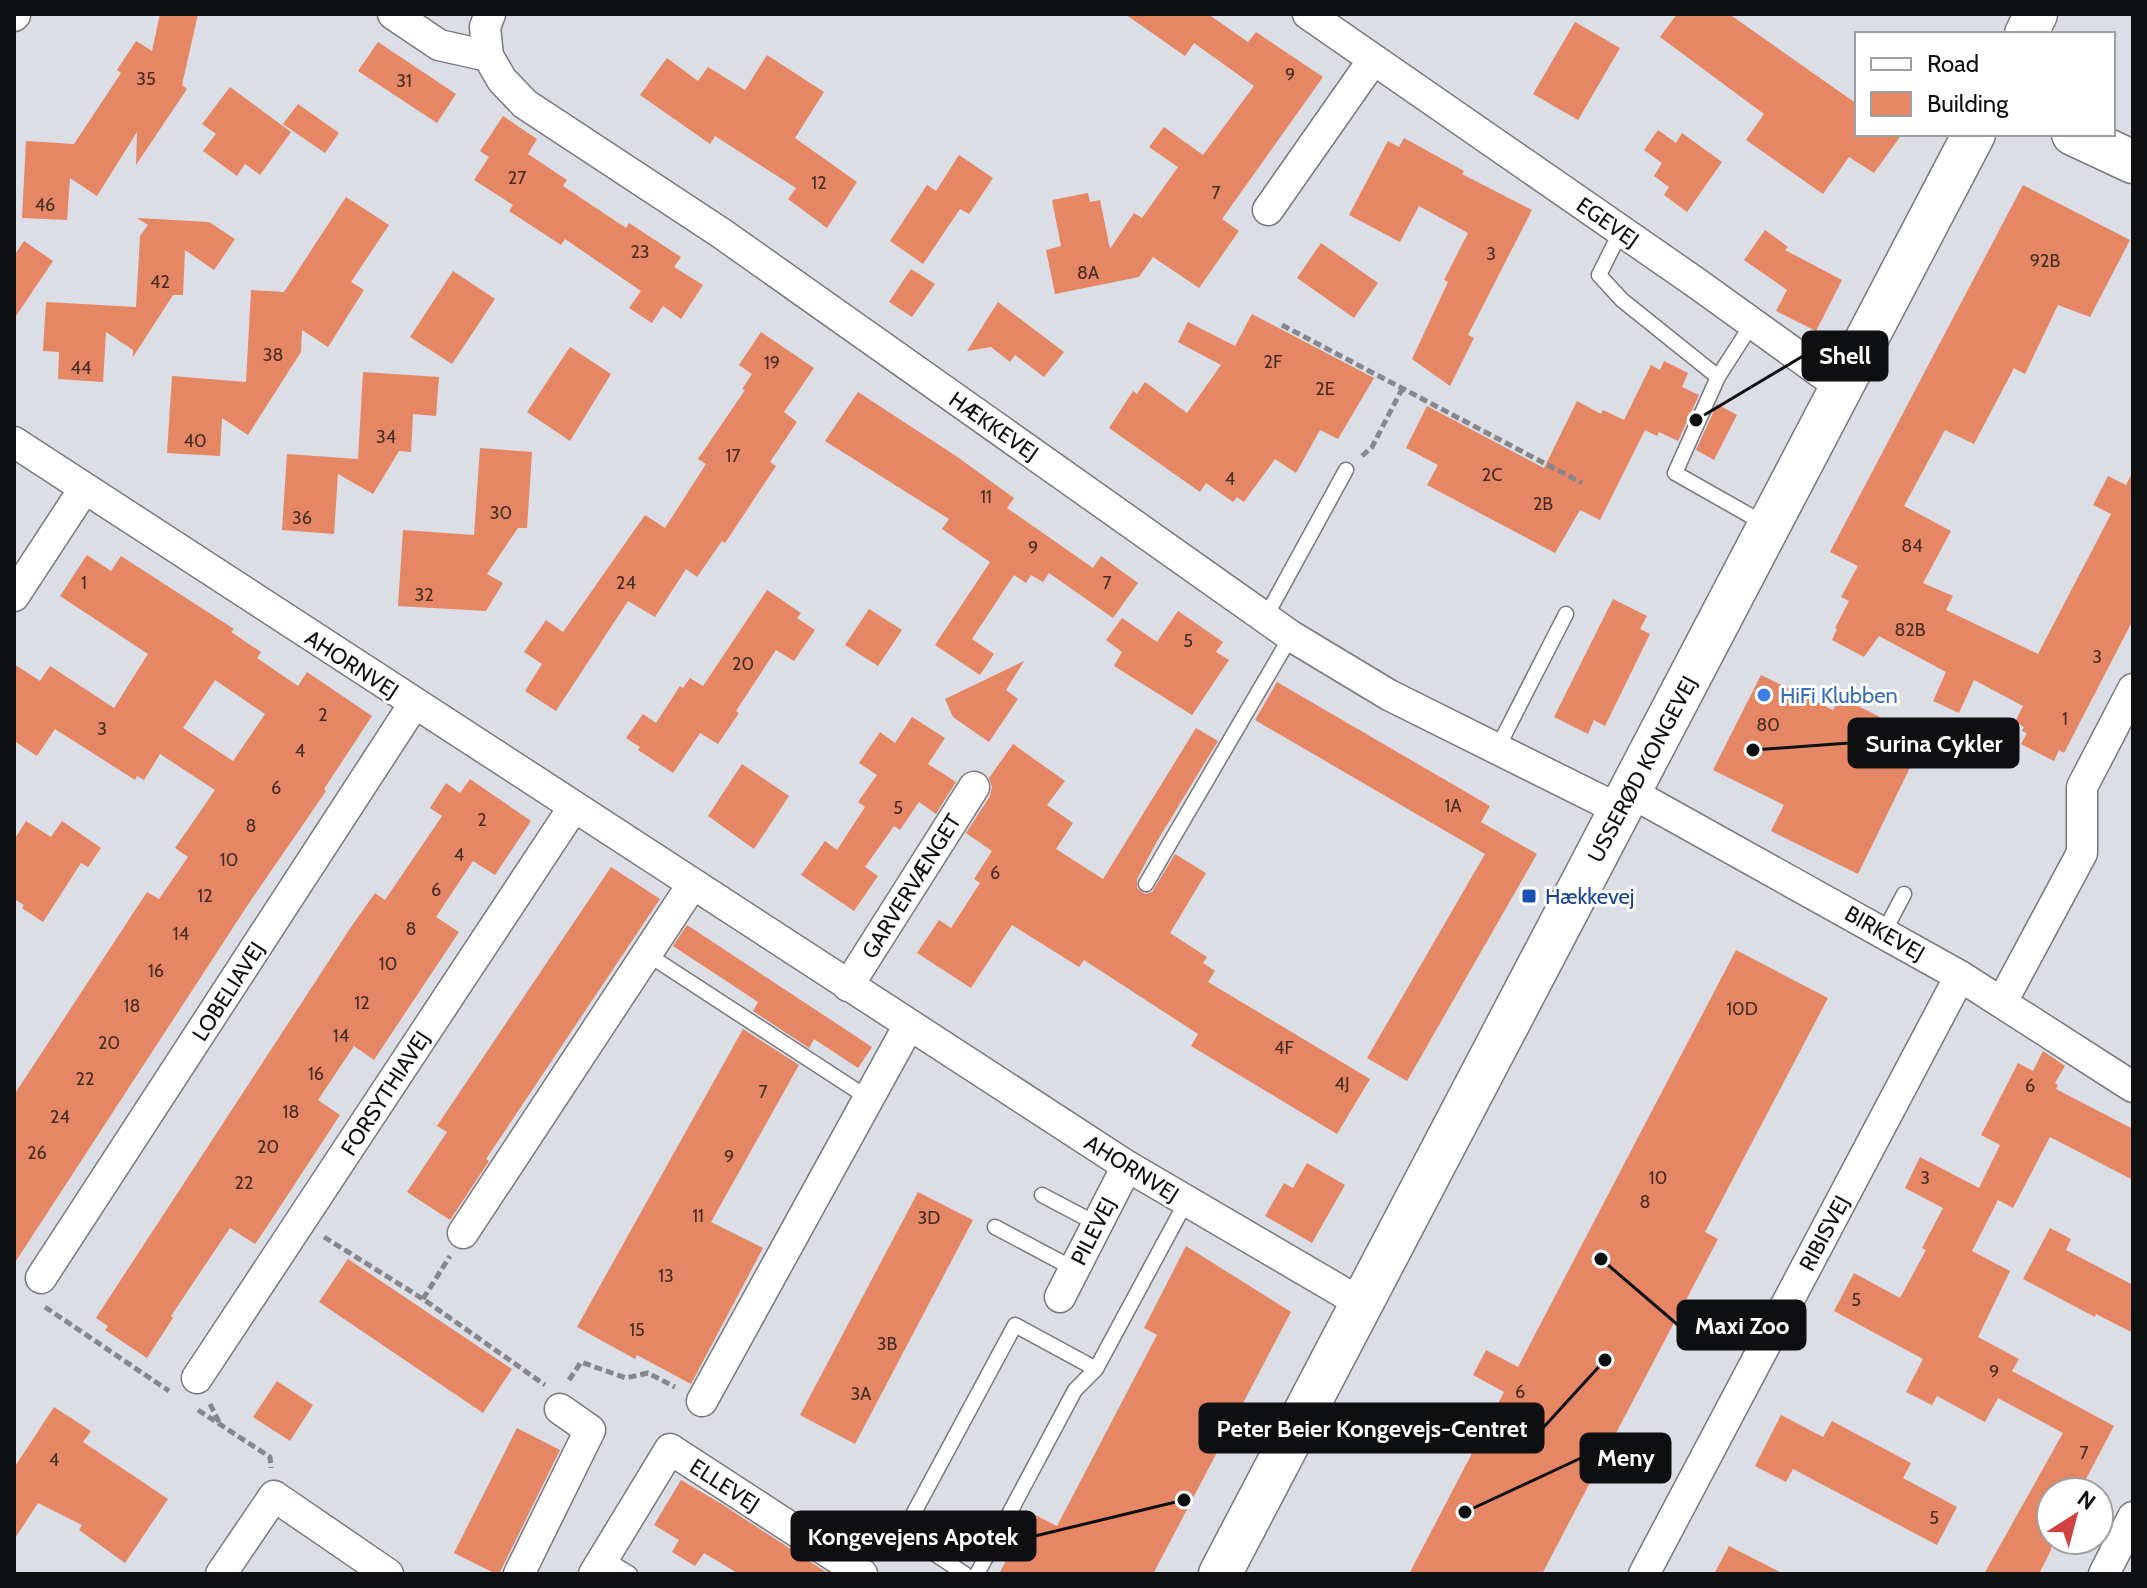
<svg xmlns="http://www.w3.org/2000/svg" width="2147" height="1588" font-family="Cabin,sans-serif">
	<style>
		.building { fill: #e58664; fill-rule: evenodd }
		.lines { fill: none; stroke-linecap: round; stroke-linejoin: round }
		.lane-casing { stroke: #77797f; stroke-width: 17 }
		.street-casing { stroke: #77797f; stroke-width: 33 }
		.secondary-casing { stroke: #77797f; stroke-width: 45 }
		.path { stroke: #85878c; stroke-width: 5; stroke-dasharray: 8 4; stroke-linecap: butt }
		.lane { stroke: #fff; stroke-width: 14 }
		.street { stroke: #fff; stroke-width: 30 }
		.secondary { stroke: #fff; stroke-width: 42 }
		.shop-dot { fill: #3f7fe0; stroke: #fff; stroke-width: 3 }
		.transit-dot { fill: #1a4fb4; stroke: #fff; stroke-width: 3 }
		.labels { text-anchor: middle; stroke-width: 6; stroke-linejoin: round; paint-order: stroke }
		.number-label { font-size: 18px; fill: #442d26 }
		.street-label { font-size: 22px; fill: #0e0f11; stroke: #fff }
		.shop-label { font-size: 22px; fill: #366cbe; stroke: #fff; text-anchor: start }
		.transit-label { font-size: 22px; fill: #164399; stroke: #fff; text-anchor: start }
		.leader { fill: none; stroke: #0e0f11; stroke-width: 3 }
		.callout-dot { fill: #0e0f11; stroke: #fff; stroke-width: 3 }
		.callout { fill: #0e0f11; stroke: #0e0f11; stroke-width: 3 }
		.callout-label { font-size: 24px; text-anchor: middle; font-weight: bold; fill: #fff }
	</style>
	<rect width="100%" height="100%" fill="#dcdee5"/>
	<!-- building -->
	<path class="building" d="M160,14H198L182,85L187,89L136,165L137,132L97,196L70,178L67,220L22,218L26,141L74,144L121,73L117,70L136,41L152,51Z
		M1125,14H1208L1248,42L1256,32L1323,77L1222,219L1239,231L1199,288L1153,257L1139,277L1055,294L1046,250L1061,246L1052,200L1088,193L1090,202L1100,200L1110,249L1134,213L1142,218L1178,167L1149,147L1164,127L1203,155L1254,86L1194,43L1185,56Z
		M1677,14H1729L1857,104V134H1902L1874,173L1849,157L1823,194L1746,140L1764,114L1660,37Z
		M1575,22L1620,48L1578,120L1533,94Z
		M378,42L456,94L437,123L358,71Z
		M767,55L824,92L795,138L857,182L827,228L788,199L796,188L715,136L710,144L640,95L667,58L698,81L708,67L745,90Z
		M230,87L291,132L260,175L245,164L237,176L203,151L216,134L202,124Z
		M298,104L339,133L325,153L283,124Z
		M503,116L537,139L528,154L567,180L563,186L626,228L629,223L681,257L674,267L703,285L681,319L663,306L652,323L629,308L641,291L565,239L561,245L509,211L513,205L474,180L489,157L480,151Z
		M1658,130L1676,143L1682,133L1722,162L1687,212L1664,195L1669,187L1654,176L1662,163L1644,150Z
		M1404,138L1464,171L1462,174L1532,210L1468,335L1474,338L1450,386L1412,359L1448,282L1444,280L1468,233L1419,206L1400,242L1349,215L1388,141L1399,147Z
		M959,155L993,178L969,214L960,209L923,264L890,241L927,185L936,191Z
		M2023,185L2130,240L2090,317L2058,305L2025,374L2014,368L1974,444L1945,430L1904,506L1951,531L1923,583L1953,596L1946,610L2038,654L2111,514L2093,505L2108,476L2126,485L2133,471V620L2064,753L2059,750L2054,761L2021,744L2027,733L2022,731L2024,727L2015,722L2023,706L1974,680L1959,713L1933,701L1946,672L1879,636L1864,657L1832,640L1837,629L1835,628L1849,601L1841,597L1858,566L1830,552Z
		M346,197L389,225L351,282L364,290L328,347L302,330L301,352L248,435L222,418L220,456L167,453L172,376L246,382L251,290L284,292Z
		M137,218L209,222L235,239L214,270L185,250L183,295H173L133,357V350L106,332L103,382L58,379L59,352L43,351L46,302L136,307L140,236L148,225Z
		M1765,230L1788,247L1785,250L1842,280L1816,331L1776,311L1787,290L1744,260Z
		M24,241L53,261L14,319V256Z
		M1321,243L1378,283L1354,318L1297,278Z
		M911,269L935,284L912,317L889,302Z
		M453,271L495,299L452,364L410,337Z
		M998,302L1064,352L1044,377L1015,355L1010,362L991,347L967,351Z
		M1252,314L1374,378L1338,439L1320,430L1296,473L1275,459L1244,502L1237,497L1233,502L1206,483L1200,492L1109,428L1133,391L1137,394L1145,382L1187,413L1221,365L1178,342L1188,322L1235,346Z
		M761,332L814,368L784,412L797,422L770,462L776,466L725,543L722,541L697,577L686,569L655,617L628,601L556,711L525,691L542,664L524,652L546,620L563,632L645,515L665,528L706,464L698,459L745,390L742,389L752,374L739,365Z
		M570,347L611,374L570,441L527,412Z
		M1664,361L1688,373L1682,387L1699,395L1678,441L1659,432L1657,436L1645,430L1600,520L1580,510L1555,553L1427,485L1438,465L1406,448L1427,406L1544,468L1577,401L1601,414L1603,410L1624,420L1651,365L1660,370Z
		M363,372L439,377L436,416L413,414L411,452L399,451L373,494L338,474L334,534L282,530L287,454L358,459Z
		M858,392L956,456L1014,498L1007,508L1093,568L1101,556L1138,583L1113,618L1049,573L1043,582L1031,575L1026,583L1014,575L972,639L994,654L980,675L935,645L990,562L942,529L949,519L825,441Z
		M1717,404L1737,415L1714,460L1696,450Z
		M480,448L532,452L527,528H518L487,574L503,583L486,611L398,606L403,530L474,535Z
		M87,555L111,571L121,556L234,629L231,632L261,652L257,658L298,686L307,672L372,716L324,789L326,791L251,900L14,1264V1095L147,892L159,899L188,857L175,848L215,790L160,754L144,780L137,776L135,780L55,729L37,756L14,741V664L40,681L50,666L114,708L148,654L60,596ZM215,680L265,714L233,761L183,728Z
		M767,590L801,613L797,618L815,630L794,661L776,650L736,711L739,713L718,744L700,733L673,773L638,750L640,747L626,738L643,714L656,723L680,686L683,688L690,678L703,686Z
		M1613,599L1647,616L1640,629L1650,634L1605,726L1594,720L1588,734L1554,717Z
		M869,609L902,630L878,666L845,645Z
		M1178,611L1223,642L1216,652L1229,660L1192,715L1114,666L1122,652L1106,640L1122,618L1157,642Z
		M1024,661L1006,690L1018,699L989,742L953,717L945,699Z
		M1761,675L1833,710L1840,697L1924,739L1858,874L1771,831L1784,805L1713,770Z
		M1277,682L1490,806L1481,822L1537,854L1407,1081L1367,1058L1485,854L1255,720Z
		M912,717L945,738L928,764L956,782L936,814L919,802L900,830L894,826L865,867L878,876L854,911L801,875L825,841L837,850L865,807L858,802L877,775L859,763L880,732L895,743Z
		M1196,728L1218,741L1156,843L1137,879V888L1145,894L1152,892L1175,854L1206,873L1170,933L1207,957L1203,963L1215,971L1208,982L1370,1079L1337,1134L1191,1046L1198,1034L1084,960L1079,967L1012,925L971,988L917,953L939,920L951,928L980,883L974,879L992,851L966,833L990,796L992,787L989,778L1013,744L1065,781L1047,805L1073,823L1056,849L1103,879Z
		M742,764L789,796L754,849L708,816Z
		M470,779L531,821L495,875L473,861L436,917L459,932L374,1060L354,1046L318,1100L340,1115L268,1225L255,1244L230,1228L171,1316L173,1318L147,1358L105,1330L108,1326L96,1318L351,927L375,893L385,900L442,816L430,808L446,783L460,793Z
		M26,821L51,837L62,821L101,848L88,867L81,863L43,922L22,908L24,905L14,899V840Z
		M611,867L660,899L486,1159L489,1161L450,1220L407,1192L447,1132L437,1126Z
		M687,925L872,1047L858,1068L814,1039L809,1048L753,1011L758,1002L673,946Z
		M1736,950L1828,998L1705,1232L1718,1239L1542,1574H1409L1504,1392L1473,1375L1486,1350L1518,1367Z
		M743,1029L799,1065L711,1222L763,1248L691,1384L637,1355L635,1359L577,1327Z
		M2043,1051L2065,1066L2055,1083L2058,1085L2056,1089L2133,1129V1180L2050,1137L2013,1208L1998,1200L1972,1251L2010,1271L1978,1337L2019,1359L2012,1371L2114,1426L2079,1492H2051V1550L2039,1574H1984L2063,1433L1998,1398L1985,1422L1937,1396L1932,1405L1906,1392L1923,1359L1834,1311L1854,1273L1900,1298L1926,1250L1922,1248L1943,1208L1905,1188L1920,1157L1979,1188L2000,1145L1981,1135L2018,1063L2033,1071Z
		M1307,1163L1345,1185L1312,1243L1265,1216L1284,1183L1293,1188Z
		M918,1192L973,1220L855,1444L800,1415Z
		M2050,1228L2071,1239L2066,1250L2133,1285V1333L2096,1314L2095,1317L2023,1279Z
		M1186,1246L1291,1312L1153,1574H999L1031,1513L1057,1526L1157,1335L1144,1328Z
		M348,1259L512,1369L483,1413L319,1302Z
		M277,1381L313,1405L290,1441L253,1417Z
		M54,1407L91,1431L83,1442L168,1499L125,1563L79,1530L82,1525L38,1503L14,1540V1468Z
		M1781,1415L1823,1437L1832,1421L1911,1463L1903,1478L1957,1507L1937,1545L1793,1469L1786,1482L1755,1466Z
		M517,1428L560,1450L499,1574H496L454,1553Z
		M681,1480L720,1503L829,1574H739L704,1553L695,1566L672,1552L679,1540L654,1525Z
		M1729,1546L1784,1574H1714Z"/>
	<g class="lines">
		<defs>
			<path id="lane" d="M1621,231L1599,275L1622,300L1718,377L1675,473L1765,524
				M1718,377L1752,324
				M1265,618L1346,470
				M1497,749L1566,614
				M1146,884L1291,636
				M1884,932L1904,894
				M647,954L868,1098
				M1042,1195L1097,1224
				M995,1227L1074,1269
				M604,1558L630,1574
				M965,1574L903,1533L1015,1325L1096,1369
				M977,1574L1075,1390L1096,1369L1186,1202"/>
			<path id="street" d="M393,14L439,45L488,56L502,80L525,104L721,233L1291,636L1389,695L1620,810
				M1308,14L1695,282L1841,387
				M14,16L15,15
				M488,56L485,27L490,14
				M1268,210L1373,60
				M14,442L1127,1166L1361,1303
				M14,596L84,489
				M1630,792L1960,976L2133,1087
				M848,986L974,787
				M2002,1002L2082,853V787L2133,689
				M463,1233L692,885
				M41,1278L414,704
				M1060,1297L1127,1166
				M197,1378L573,808
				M702,1401L909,1025
				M221,1574L274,1496L388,1574
				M519,1574L590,1430L560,1409
				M594,1574L670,1449L862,1574
				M1644,1574L1960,976
				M2104,1574L2133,1517"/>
			<path id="secondary" d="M2026,34L2036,14
				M2073,134L2133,162
				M1220,1574L1974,134"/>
		</defs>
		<!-- lane casing -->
		<use href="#lane" class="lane-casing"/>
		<!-- street casing -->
		<use href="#street" class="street-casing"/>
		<!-- secondary casing -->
		<use href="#secondary" class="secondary-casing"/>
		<!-- path -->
		<path class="path" d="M1282,325L1582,483
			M1362,456L1372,447L1402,389
			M324,1237L423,1299L545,1385
			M423,1299L450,1256
			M45,1307L169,1391
			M569,1380L581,1362L626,1378L648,1373L675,1387
			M210,1404L220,1424
			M198,1410L270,1457L271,1468"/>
		<!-- lane -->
		<use href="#lane" class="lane"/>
		<!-- street -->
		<use href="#street" class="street"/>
		<!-- secondary -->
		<use href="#secondary" class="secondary"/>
	</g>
	<!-- markers -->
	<circle class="shop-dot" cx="1764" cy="695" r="8"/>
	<rect class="transit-dot" x="1521" y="888" width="16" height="16" rx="4"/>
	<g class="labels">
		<!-- number labels -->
		<g class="number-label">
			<text x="1290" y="81">9</text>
			<text x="146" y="85">35</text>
			<text x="404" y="87">31</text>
			<text x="517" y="184">27</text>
			<text x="819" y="189">12</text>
			<text x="1216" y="199">7</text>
			<text x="45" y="211">46</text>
			<text x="640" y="258">23</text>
			<text x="1491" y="260">3</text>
			<text x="2045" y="267">92B</text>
			<text x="1088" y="279">8A</text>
			<text x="160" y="288">42</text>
			<text x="273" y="361">38</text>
			<text x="1273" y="368">2F</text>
			<text x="772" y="369">19</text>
			<text x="81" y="374">44</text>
			<text x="1325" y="395">2E</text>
			<text x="386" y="443">34</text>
			<text x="195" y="447">40</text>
			<text x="733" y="462">17</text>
			<text x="1492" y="481">2C</text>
			<text x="1230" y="485">4</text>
			<text x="986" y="503">11</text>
			<text x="1543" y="510">2B</text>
			<text x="501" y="519">30</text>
			<text x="302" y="524">36</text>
			<text x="1912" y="552">84</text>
			<text x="1033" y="554">9</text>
			<text x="84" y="589">1</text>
			<text x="626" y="589">24</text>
			<text x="1107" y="589">7</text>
			<text x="424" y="601">32</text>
			<text x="1910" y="636">82B</text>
			<text x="1188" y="647">5</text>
			<text x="2097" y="663">3</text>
			<text x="743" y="670">20</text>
			<text x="323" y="721">2</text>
			<text x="2065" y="725">1</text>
			<text x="1768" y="731">80</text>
			<text x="102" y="735">3</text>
			<text x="300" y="757">4</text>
			<text x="276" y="794">6</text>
			<text x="1453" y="812">1A</text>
			<text x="898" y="814">5</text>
			<text x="482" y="826">2</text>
			<text x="251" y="832">8</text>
			<text x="459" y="861">4</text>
			<text x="229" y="866">10</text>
			<text x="995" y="879">6</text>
			<text x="436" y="896">6</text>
			<text x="205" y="902">12</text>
			<text x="411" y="935">8</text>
			<text x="181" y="940">14</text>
			<text x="388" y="970">10</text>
			<text x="156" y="977">16</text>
			<text x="362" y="1009">12</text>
			<text x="132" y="1012">18</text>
			<text x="1742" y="1015">10D</text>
			<text x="341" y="1042">14</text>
			<text x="109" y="1049">20</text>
			<text x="1284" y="1054">4F</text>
			<text x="316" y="1080">16</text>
			<text x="85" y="1085">22</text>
			<text x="1342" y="1090">4J</text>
			<text x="2030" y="1092">6</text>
			<text x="763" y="1098">7</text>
			<text x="291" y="1118">18</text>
			<text x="60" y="1123">24</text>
			<text x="268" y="1153">20</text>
			<text x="37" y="1159">26</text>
			<text x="729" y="1163">9</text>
			<text x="1658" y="1184">10</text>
			<text x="1925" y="1184">3</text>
			<text x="244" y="1189">22</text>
			<text x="1645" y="1208">8</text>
			<text x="698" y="1222">11</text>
			<text x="929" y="1224">3D</text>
			<text x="666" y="1282">13</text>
			<text x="1856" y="1306">5</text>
			<text x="637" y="1336">15</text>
			<text x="887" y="1350">3B</text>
			<text x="1994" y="1378">9</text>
			<text x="1520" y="1398">6</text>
			<text x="861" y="1400">3A</text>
			<text x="2084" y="1459">7</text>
			<text x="54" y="1466">4</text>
			<text x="1934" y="1524">5</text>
		</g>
		<!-- street labels -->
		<g class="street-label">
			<text transform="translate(1608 222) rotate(35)" y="8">EGEVEJ</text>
			<text transform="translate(994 426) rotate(35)" y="8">HÆKKEVEJ</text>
			<text transform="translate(352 664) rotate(33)" y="8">AHORNVEJ</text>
			<text transform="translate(1642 769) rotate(-62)" y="8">USSERØD KONGEVEJ</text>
			<text transform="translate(911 886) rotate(-58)" y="8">GARVERVÆNGET</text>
			<text transform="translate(1885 933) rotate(30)" y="8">BIRKEVEJ</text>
			<text transform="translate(228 991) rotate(-57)" y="8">LOBELIAVEJ</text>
			<text transform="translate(385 1093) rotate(-57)" y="8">FORSYTHIAVEJ</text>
			<text transform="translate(1132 1168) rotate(32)" y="8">AHORNVEJ</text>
			<text transform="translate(1093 1231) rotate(-63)" y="8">PILEVEJ</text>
			<text transform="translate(1824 1233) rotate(-62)" y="8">RIBISVEJ</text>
			<text transform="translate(725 1485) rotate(33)" y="8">ELLEVEJ</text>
		</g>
		<!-- shop labels -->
		<g class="shop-label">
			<text x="1780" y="703">HiFi Klubben</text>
		</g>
		<!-- transit labels -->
		<g class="transit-label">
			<text x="1545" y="904">Hækkevej</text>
		</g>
	</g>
	<!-- callouts -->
	<path class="leader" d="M1696 420L1803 356M1753 750L1849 743M1601 1259L1678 1325M1605 1360L1543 1428M1465 1512L1581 1458M1184 1500L1035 1536"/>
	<g class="callout-dot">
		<circle cx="1696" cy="420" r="8"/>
		<circle cx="1753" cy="750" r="8"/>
		<circle cx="1601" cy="1259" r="8"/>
		<circle cx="1605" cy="1360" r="8"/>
		<circle cx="1465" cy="1512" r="8"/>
		<circle cx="1184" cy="1500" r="8"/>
	</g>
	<g class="callout">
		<rect x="1803" y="332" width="84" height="48" rx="8"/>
		<rect x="1849" y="719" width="169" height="48" rx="8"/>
		<rect x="1678" y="1301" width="127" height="48" rx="8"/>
		<rect x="1200" y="1404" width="343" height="48" rx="8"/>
		<rect x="1581" y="1434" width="89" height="48" rx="8"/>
		<rect x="792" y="1512" width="243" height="48" rx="8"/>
	</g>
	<g class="callout-label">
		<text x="1845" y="364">Shell</text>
		<text x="1934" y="752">Surina Cykler</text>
		<text x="1742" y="1334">Maxi Zoo</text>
		<text x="1372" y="1437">Peter Beier Kongevejs-Centret</text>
		<text x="1626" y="1466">Meny</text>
		<text x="913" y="1545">Kongevejens Apotek</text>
	</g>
	<!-- border -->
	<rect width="2147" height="1588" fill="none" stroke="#0e0f11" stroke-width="32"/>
	<!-- legend -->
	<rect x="1855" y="32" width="260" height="104" fill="#ffffff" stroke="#9f9fa0" stroke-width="2"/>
	<rect x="1871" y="58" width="40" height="12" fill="#ffffff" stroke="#9f9fa0" stroke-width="2"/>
	<text x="1927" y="72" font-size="24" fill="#0e0f11">Road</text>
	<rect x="1871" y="92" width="40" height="24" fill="#e58664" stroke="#9f9fa0" stroke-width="2"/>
	<text x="1927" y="112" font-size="24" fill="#0e0f11">Building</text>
	<!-- north arrow -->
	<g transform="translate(2075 1516) rotate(36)"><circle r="38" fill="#ffffff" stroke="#9f9fa0" stroke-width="2"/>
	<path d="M0-6L14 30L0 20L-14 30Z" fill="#d04142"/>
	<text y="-12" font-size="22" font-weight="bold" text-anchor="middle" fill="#0e0f11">N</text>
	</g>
</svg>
